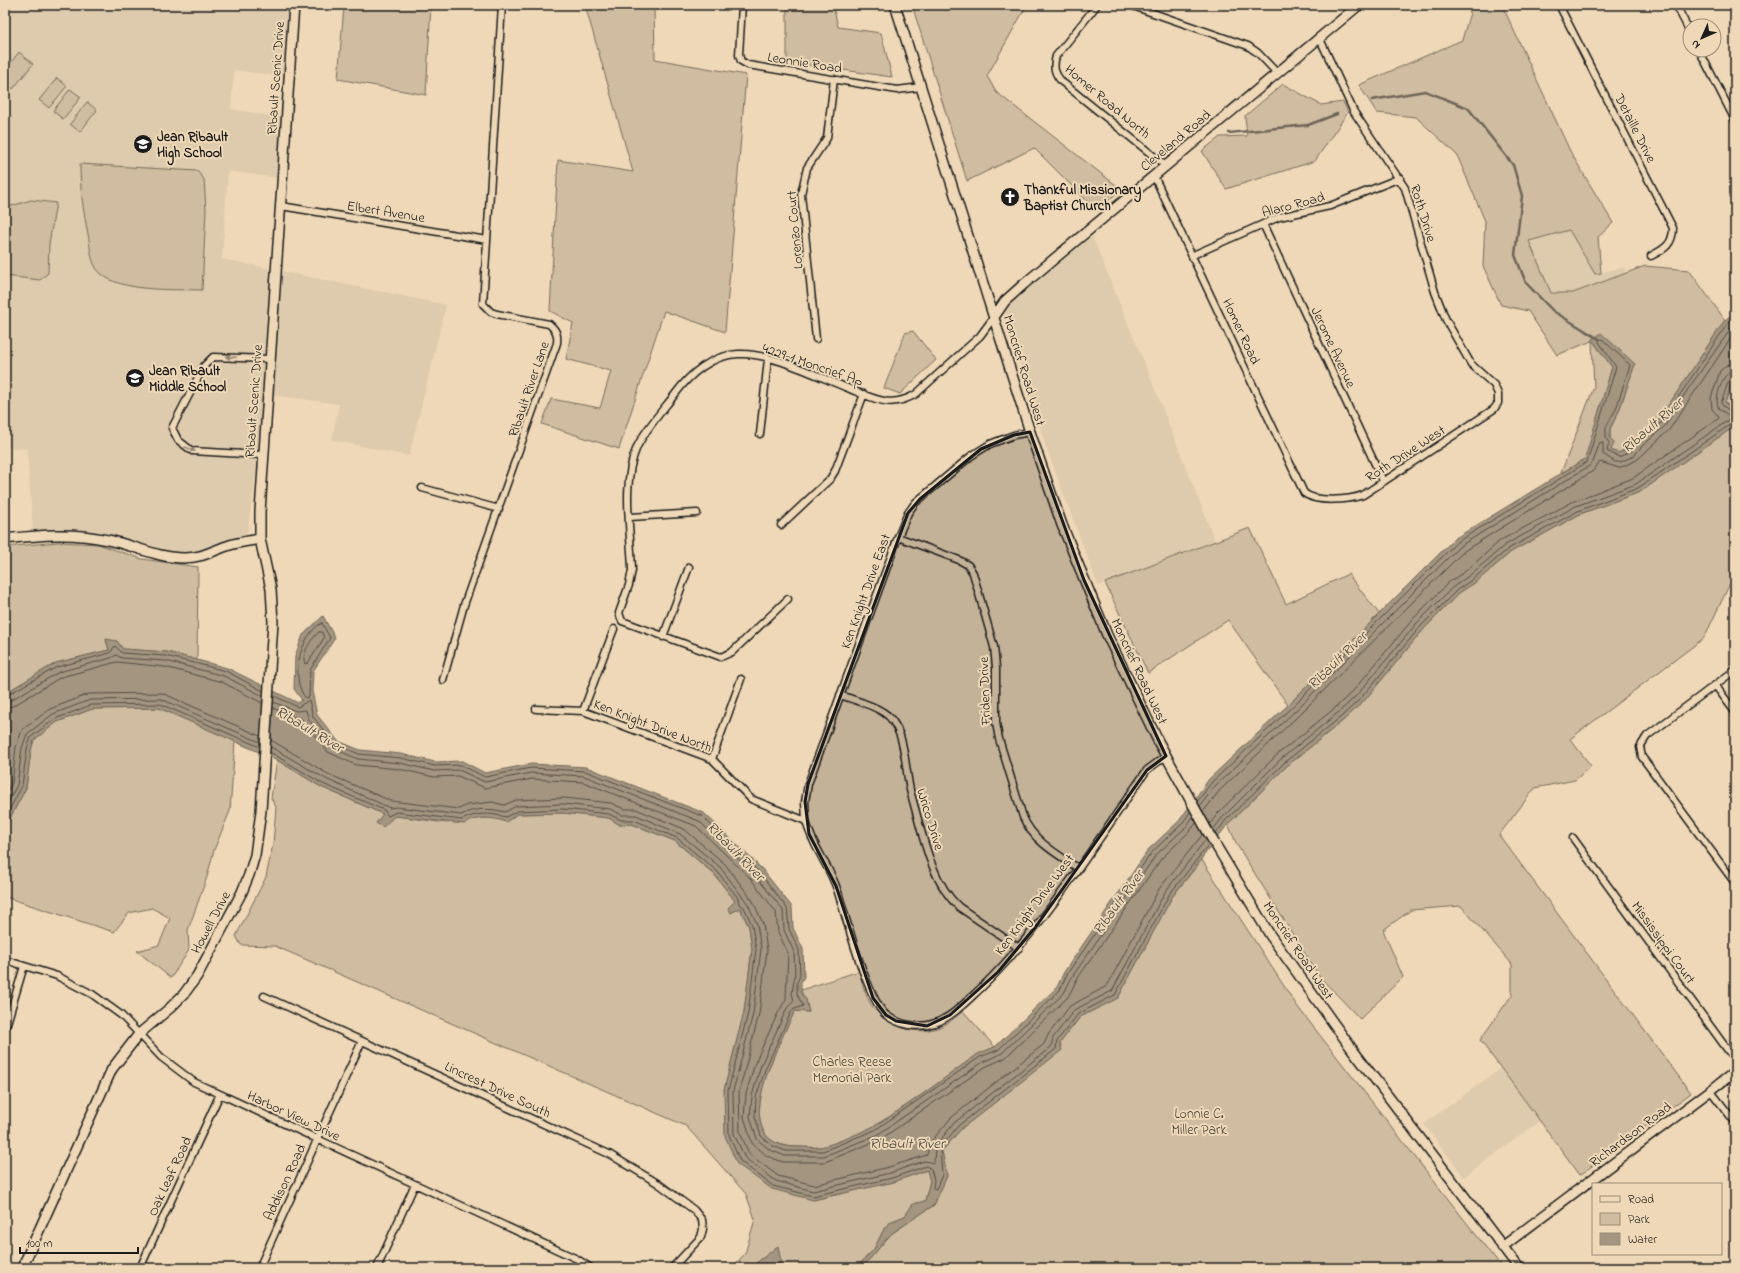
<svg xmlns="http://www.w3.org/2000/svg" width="1740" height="1273" font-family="'Indie Flower',sans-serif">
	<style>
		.built { fill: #decaac }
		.green { fill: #d0bca0; stroke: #766c5e }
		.water { fill: #a39580; stroke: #6d6558 }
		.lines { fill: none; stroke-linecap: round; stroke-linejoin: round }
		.shore { stroke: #524c44; stroke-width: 1 }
		.stream { stroke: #6d6558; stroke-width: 2.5 }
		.street-casing { stroke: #1c1c1c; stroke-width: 9 }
		.secondary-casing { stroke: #1c1c1c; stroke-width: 12 }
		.street { stroke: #eed8b7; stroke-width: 6 }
		.secondary { stroke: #eed8b7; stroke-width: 9 }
		.oneway { fill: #908371 }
		.marked { fill: #1c1c1c; fill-opacity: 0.2; stroke: #1c1c1c; stroke-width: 3; stroke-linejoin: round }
		.labels { text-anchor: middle; stroke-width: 4; stroke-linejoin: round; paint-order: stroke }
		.street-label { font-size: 14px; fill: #1c1c1c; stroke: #eed8b7 }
		.poi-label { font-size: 14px; font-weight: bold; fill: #1c1c1c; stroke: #eed8b7; text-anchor: start }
		.park-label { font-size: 14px; fill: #49443d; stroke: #eed8b7 }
		.water-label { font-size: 15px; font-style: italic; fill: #4b463f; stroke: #eed8b7 }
	</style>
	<rect width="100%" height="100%" fill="#eed8b7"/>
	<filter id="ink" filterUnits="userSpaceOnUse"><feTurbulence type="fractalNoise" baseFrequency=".025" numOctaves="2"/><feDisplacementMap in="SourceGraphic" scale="8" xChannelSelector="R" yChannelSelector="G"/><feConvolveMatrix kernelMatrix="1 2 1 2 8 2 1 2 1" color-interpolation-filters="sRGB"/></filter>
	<g filter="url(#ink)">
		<!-- built -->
		<path class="built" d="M5,5H290L285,77L234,70L231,109L282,118L279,178L228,171L222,259L272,269L258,458L247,534L211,550L200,554L174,553L101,534L73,530L33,531L27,449L5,447Z
			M1569,230L1595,274L1624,267L1626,274L1573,293H1551L1529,241Z
			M1092,236L1161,404L1215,541L1098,586L1046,447L1005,314L1011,303Z
			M280,271L446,305L409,456L332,440L339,404L272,395Z
			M1501,1068L1540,1121L1464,1177L1424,1124Z"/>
		<!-- green -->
		<path class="green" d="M344,5H431L426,95L338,79Z
			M585,5H654L655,59L746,75L725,332L664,311L619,449L542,424L551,399L600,408L611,371L566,359L573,323L550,311L558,160L633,172Z
			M787,5H833L838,27L881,33L892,77L787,62Z
			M912,5H1027L987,76L996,92L1121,189L1097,211L1034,148L967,181Z
			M1468,5H1502L1571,153L1613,223L1598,237L1601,273L1595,274L1569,230L1529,241L1551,293H1573L1645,266L1689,270L1725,320L1658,421L1634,441L1629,448L1618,453L1610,450V429L1619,411L1635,364L1592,340L1612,367L1585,459L1561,473L1594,387L1592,341L1557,355L1528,311L1501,305L1483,266L1485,221L1457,155L1416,117L1377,113L1359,85L1462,40L1470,13Z
			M19,52L33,64L13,89L5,82V70Z
			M57,78L67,86L49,108L39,100Z
			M1283,84L1321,105L1343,102L1348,112L1315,161L1226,189L1202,151L1220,137L1247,136L1245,116Z
			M70,89L81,97L63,119L53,111Z
			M87,102L97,110L80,132L70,124Z
			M80,164L197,171L204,179L206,210L202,290C174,289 106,294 94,264C90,255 90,243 88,234C83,210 80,188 80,164Z
			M31,200L56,203L49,244L48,273L40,280L5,276V208Z
			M913,331L936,360L900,394L884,388L905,333Z
			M1735,373V403L1731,407L1725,403Z
			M1735,426V573L1704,638L1570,739L1591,766L1575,780L1535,788L1499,835L1691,1093L1580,1175L1480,1040L1512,995V964L1461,906L1411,910L1383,930L1403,977L1360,1019L1319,976L1237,845L1228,824L1288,765L1345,719L1364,701L1424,629L1459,593L1476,582L1511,552L1580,514L1640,492Z
			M1250,528L1286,604L1348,574L1380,615L1288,705L1228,620L1148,673L1105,583Z
			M58,542L98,544L142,559L198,567L197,660L167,652L123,649L117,641L106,640L109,650L56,663L5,693V547Z
			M159,708L235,741L230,811L214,850L207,877L188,930L189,950L171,978L137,951L159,945L170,918L152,908L129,913L114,932L5,897V823L9,820L26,788L31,750L34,740L57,722L92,709Z
			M277,760L321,787L383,814L446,823L494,817L506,822L517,814L563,813L609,818L620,825L632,824L675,841L714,874L735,901L731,913L740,908L749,927L752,949L744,1012L724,1090L813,1200L893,1182L927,1170L930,1181L925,1201L913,1204L905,1216L892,1221L885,1227L874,1249L856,1268H777L781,1262L777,1247L750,1268H731L745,1254L755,1219L746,1194L686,1126L275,946L241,945L236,936L266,877L273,844L276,807L271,798Z
			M1202,860L1297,1006L1502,1268H862L891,1234L934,1205L947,1176L942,1151L961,1129L1061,1050L1060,1043L1080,1017L1118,998L1172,897Z
			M859,971C862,982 865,996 872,1006C886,1026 914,1036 937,1028C947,1025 956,1017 963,1011L995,1047L978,1054C944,1078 910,1105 874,1126C865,1131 830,1146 820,1147C813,1148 806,1147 799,1147C722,1148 778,1046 795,1011L809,1012L801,990Z"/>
		<!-- water -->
		<path class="water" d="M1735,312V373L1725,403L1731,407L1735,403V426L1640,492L1580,514L1511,552L1476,582L1459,593L1424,629L1364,701L1345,719L1288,765L1228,824L1172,897L1118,998L1080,1017L1060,1043L1062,1050L961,1129L942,1151L947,1176L934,1205L891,1234L862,1268H856L874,1249L885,1227L892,1221L905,1216L913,1204L925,1201L930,1181L927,1170L893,1182L813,1200L772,1189L737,1164L725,1136L724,1090L744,1012L752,949L749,927L740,908L731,913L728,908L735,901L714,874L675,841L632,824L620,825L609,818L563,813L517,814L506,822C493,817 476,816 464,824L395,816L383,827L376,823L383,814L321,787L277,760L159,708L92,709L57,722L34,740L31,750L26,788L9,820L5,823V693L56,663L109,650L106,639L117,641L123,649L167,652L227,668L298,703L302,700L294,689L295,656L303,635L323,616L335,638L313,671L312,691L317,715L338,741L360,750L401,754L435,762L462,761L485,773L531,764L586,767L704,813L762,869L792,907L793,928L803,949L804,977L801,982V994L806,999L809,1012L795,1011C778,1046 722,1148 799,1147C806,1147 813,1148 820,1147C830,1146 865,1131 874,1126C910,1105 944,1078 978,1054L995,1047L1057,987L1064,972L1149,849L1179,821L1209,779L1288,705L1454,539L1585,459L1612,367L1592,340L1601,333L1635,364L1619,411L1610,429V438L1614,443L1611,450L1618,453L1629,448L1634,441L1658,421L1725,320Z
			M778,1246L781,1262L777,1268H750Z"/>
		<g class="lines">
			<!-- shore -->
			<path class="shore" d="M1735,374L1730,377L1721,403L1723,406L1729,410L1735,409
				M322,623L330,638L310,670L309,697L306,698C289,680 300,634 322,623Z
				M319,632H322L324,638L308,663L305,664C301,653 311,639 319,632Z
				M5,696L57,667L110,653L115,646L122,653L166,656L226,671L263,691
				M274,696L298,707L309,700L313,717L335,744L359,754L401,758L435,766L461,765L485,777L531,768L585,771L702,816L759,872L787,908L789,929L799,950L800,976L797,982V994L803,1006L792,1010L766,1067L756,1097L755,1117L761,1136L773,1146L786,1151H823L875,1130L980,1057L998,1050L1060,990L1067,974L1152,852L1182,824L1190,812
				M5,701L11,700L59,672L111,658L116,655L122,658L166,661L224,676L263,696
				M273,702L296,711L306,710L309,720L332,748L358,759L400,763L434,771L459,770L485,782L531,773L584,776L699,821L755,875L783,910L784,930L794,952L795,975L792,993L794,1001L787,1008L761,1065L752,1096L750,1117L757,1139L770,1150L785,1156H824L877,1135L983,1062L1002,1053L1064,993L1072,977L1156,855L1186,827L1193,817
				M5,707L13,706L61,677L117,662L165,667L222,682L262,703
				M273,708L293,717L301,718L328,752L356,765L399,769L434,777L458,776L485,788L532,779L583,782L696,826L751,879L776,912L778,932L788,953L786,999L777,1015L755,1063L746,1094L744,1117L752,1143L767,1156L783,1162H825L881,1139L985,1067L1005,1058L1068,997L1077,979L1161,859L1190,831L1196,823
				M271,740L328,774L391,801L459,809L467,805L492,802L504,805L516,800L564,798L611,803L624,809H636L684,829L725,864L753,901L763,924L767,950L759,1014L739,1092L740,1132L749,1154L778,1176L814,1185L889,1167L927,1155L930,1143L951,1118L1044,1044L1048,1035L1070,1006L1107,986L1159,889L1203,834
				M271,747L326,779L390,808L396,807L461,815C474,808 491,808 505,812L516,806L563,804L610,809L622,815H636L680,834L720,867L748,904L757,924L761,949L753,1014L733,1091L734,1134L745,1158L776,1181L813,1191L890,1173L924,1161L934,1163L935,1147L954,1123L1051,1047L1053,1038L1074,1010L1112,991L1165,892L1206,839
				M270,752L323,784L384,810L388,816L396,812L462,820C477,812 490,813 506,817L517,811L563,809L609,814L621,820H634L677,838L717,871L738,898L739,904L744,907L752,925L756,949L748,1013L728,1091L729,1135L740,1161L773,1186L813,1196L892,1178L926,1166L931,1169L934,1180L933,1188L936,1189L942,1175L940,1148L958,1126L1056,1049L1057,1041L1078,1014L1115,995L1169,895L1209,844
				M5,795L12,783L16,747L22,730L50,709L89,694L162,693L260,736
				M1197,802L1212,782L1291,708L1457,542L1587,462L1616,367L1599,342V340L1602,339L1630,365L1616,409L1606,427V438L1609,443L1607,451L1619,457L1631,451L1637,443L1661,423L1728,323L1735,317
				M1200,806L1215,786L1294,712L1460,546L1589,466L1593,462L1600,442L1603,443V454L1615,462H1621L1635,455L1641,447L1665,426L1688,389L1735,323
				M5,808L17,785L22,748L27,734L53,714L90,700L161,699L260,742
				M1203,812L1220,790L1298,716L1464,551L1593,471L1600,462L1619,468L1637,460L1669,430L1735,332
				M5,818L22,786L27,749L31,737L55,719L91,705L160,704L260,747
				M1210,824L1218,813L1278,754L1335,708L1353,691L1413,619L1449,582L1467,570L1501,540L1574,501L1633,478L1718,419L1719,417L1712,409L1711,398L1720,371L1727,365L1735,363
				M1213,830L1222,818L1282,758L1339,712L1357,695L1417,623L1453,587L1470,575L1505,545L1576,506L1636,484L1730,419V416L1719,409C1713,400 1723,370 1735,369
				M1216,834L1225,821L1285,762L1342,716L1361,698L1421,626L1457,590L1473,579L1508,549L1578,511L1638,488L1731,424L1735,423"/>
			<!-- stream -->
			<path class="stream" d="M1372,100L1425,91L1468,108L1513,165L1522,196L1515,255L1526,283L1553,311L1599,339
				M1229,133L1308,125L1337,114"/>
			<defs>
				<path id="street" d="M742,5L739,55L741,61L748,65L897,90L921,87
					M1097,5L1056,56C1053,67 1054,73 1062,82L1166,166
					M1130,5L1248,46L1258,53L1277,73
					M1559,5L1673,228C1673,244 1665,249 1651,256
					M1676,5L1690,32
					M1699,50L1735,120
					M1154,176L1304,493C1316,503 1349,500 1363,495L1494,409L1498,403V394L1494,385L1471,364L1446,320L1435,292L1405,188L1354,112L1320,39
					M281,206L487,240
					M1263,224L1383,481
					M1193,255L1279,217L1330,206L1400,178
					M816,339L801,194L807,168L827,138L834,79
					M760,434L768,359
					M263,455L192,451L178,440L172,428L204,366L213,357L270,359
					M422,488L499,509
					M630,517L697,513
					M781,525L830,479L835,471L864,394
					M898,537L959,560L968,565L973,573L994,647L996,667V723L999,739L1023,817C1033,841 1057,854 1078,868
					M788,599L732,652L721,657L622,621L619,613L629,585L632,570C631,533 621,482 637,447C646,428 663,410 676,393C690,374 712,355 738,354C771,352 819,377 850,389C875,399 891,409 916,394L980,336L994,317
					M663,637L689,567
					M1735,670L1647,736L1640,747L1642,757L1735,883
					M443,680L464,605L557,343C558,334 556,330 549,324L497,314L491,312L483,304L502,5
					M1715,685L1735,712
					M840,695C854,700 871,704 883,712C907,726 904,769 911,794C922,831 930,881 959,907L1019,948
					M536,709L583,711L712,759L751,799L806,821C812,846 829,865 837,889C846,917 867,999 886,1015C899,1025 919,1029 935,1023C952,1017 967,1001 980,989C1044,927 1095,843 1147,770L1166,756
					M583,711L614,629
					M712,759L741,679
					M806,821L805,802L808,784L898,537L908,513L915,503L971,456L990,444L1014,435L1030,432
					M1573,838L1735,1060
					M5,960L57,976L92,994L121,1015L161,1057L194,1082L577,1259L591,1268
					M264,996L609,1154L659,1184L694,1210L702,1220L703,1229L701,1237L672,1268
					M5,1030L24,966
					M1710,1090L1735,1122
					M140,1268L220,1094
					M259,1268L362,1041
					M377,1268L415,1184"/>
				<path id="secondary" d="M895,5L1030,432L1062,525L1107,635L1159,743L1209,834L1270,935L1352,1049L1519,1268
					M994,317L1005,301L1024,284L1359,5
					M5,539C40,535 73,532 108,540C133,545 158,558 184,558C203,558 213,550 230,545C240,542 250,541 260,539
					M1502,1247L1735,1072
					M22,1268L112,1069L139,1034L170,1008L184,994L197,976L242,892L249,875L255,855L261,811L273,622L271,589L260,539V512L294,5"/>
			</defs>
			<!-- street casing -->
			<use href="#street" class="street-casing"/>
			<!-- secondary casing -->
			<use href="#secondary" class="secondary-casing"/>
			<!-- street -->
			<use href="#street" class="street"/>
			<!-- secondary -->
			<use href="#secondary" class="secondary"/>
		</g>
		<!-- one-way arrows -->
		<defs><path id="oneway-solid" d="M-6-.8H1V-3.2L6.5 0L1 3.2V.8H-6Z"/></defs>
		<g class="oneway">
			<use href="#oneway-solid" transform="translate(231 357) rotate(-177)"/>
			<use href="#oneway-solid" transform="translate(190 449) rotate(22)"/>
		</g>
	</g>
	<!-- marked area -->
	<path class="marked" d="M1030,432L1084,580L1166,756L1147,770L1037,925L998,972L950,1015L927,1026L896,1021L886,1015L873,998L836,886L809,834L805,802L808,784L908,513L920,499L981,449L1014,435Z"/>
	<!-- icons -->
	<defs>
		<symbol id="school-disc" viewBox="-11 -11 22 22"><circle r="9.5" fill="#1c1c1c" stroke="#eed8b7"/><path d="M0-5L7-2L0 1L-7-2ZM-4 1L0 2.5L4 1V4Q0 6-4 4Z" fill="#fff"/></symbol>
		<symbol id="church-disc" viewBox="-11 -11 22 22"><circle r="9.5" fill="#1c1c1c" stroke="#eed8b7"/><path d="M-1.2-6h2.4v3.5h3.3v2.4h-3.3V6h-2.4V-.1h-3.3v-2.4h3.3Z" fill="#fff"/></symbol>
	</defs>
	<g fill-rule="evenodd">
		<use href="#school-disc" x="132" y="133" width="22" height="22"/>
		<use href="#church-disc" x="999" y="186" width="22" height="22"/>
		<use href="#school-disc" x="124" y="367" width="22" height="22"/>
	</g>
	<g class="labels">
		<!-- street labels -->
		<g class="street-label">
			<text transform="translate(805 62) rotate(9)" y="5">Leonnie Road</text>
			<text transform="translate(275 78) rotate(-86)" y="5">Ribault Scenic Drive</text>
			<text transform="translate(1108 101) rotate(40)" y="5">Homer Road North</text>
			<text transform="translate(1636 128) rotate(63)" y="5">Detaille Drive</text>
			<text transform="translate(1175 140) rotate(-40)" y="5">Cleveland Road</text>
			<text transform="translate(1293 204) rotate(-15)" y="5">Alaro Road</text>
			<text transform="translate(386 211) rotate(9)" y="5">Elbert Avenue</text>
			<text transform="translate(1424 213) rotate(73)" y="5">Roth Drive</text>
			<text transform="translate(794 230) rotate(-95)" y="5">Lorenzo Court</text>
			<text transform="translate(1242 331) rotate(65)" y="5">Homer Road</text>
			<text transform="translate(1334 347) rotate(65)" y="5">Jerome Avenue</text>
			<text transform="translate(813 364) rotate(19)" y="5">4229-1 Moncrief Ap</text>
			<text transform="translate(1025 370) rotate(73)" y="5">Moncrief Road West</text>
			<text transform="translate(528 389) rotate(-71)" y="5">Ribault River Lane</text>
			<text transform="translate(253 401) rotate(-86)" y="5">Ribault Scenic Drive</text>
			<text transform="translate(1405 453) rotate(-33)" y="5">Roth Drive West</text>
			<text transform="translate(865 591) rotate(-70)" y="5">Ken Knight Drive East</text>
			<text transform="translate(1140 671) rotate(65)" y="5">Moncrief Road West</text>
			<text transform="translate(984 691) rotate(-92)" y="5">Friden Drive</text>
			<text transform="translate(653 725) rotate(21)" y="5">Ken Knight Drive North</text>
			<text transform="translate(931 819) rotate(73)" y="5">Wrico Drive</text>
			<text transform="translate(1034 904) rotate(-53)" y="5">Ken Knight Drive West</text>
			<text transform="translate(210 922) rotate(-62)" y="5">Howell Drive</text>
			<text transform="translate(1664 942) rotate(54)" y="5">Mississippi Court</text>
			<text transform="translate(1299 950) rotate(56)" y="5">Moncrief Road West</text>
			<text transform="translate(498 1089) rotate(25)" y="5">Lincrest Drive South</text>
			<text transform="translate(294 1115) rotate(25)" y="5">Harbor View Drive</text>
			<text transform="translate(1630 1134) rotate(-37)" y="5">Richardson Road</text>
			<text transform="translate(169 1176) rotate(-65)" y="5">Oak Leaf Road</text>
			<text transform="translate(284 1182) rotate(-65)" y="5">Addison Road</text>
		</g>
		<!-- poi labels -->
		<g class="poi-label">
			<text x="157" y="141">Jean Ribault<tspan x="157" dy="16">High School</tspan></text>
			<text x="1024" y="194">Thankful Missionary<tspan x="1024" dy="16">Baptist Church</tspan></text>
			<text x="149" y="375">Jean Ribault<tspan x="149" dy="16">Middle School</tspan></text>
		</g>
		<!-- park labels -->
		<g class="park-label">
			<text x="852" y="1066">Charles Reese<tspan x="852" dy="16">Memorial Park</tspan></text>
			<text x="1199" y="1118">Lonnie C.<tspan x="1199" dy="16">Miller Park</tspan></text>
		</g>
		<!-- water labels -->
		<g class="water-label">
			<text transform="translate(1652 425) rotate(-41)" y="5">Ribault River</text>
			<text transform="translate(1337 660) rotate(-44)" y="5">Ribault River</text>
			<text transform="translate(310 729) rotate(31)" y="5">Ribault River</text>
			<text transform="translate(736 851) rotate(46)" y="5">Ribault River</text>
			<text transform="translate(1118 902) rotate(-54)" y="5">Ribault River</text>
			<text x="907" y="1148">Ribault River</text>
		</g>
	</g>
	<!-- margin -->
	<rect width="1740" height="1273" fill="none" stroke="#eed8b7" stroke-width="20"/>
	<rect x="10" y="10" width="1720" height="1253" fill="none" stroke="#1c1c1c" stroke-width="1.5" filter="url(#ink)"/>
	<!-- legend -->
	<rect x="1592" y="1183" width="130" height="72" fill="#eed8b7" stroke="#9a8d79"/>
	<rect x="1600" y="1196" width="20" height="6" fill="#eed8b7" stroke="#9a8d79"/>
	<text x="1628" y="1203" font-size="12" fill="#1c1c1c">Road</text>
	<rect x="1600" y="1213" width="20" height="12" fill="#d0bca0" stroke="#9a8d79"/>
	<text x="1628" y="1223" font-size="12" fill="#1c1c1c">Park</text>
	<rect x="1600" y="1233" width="20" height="12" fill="#a39580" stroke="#9a8d79"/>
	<text x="1628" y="1243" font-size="12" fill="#1c1c1c">Water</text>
	<!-- north arrow -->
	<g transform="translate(1702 38) rotate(225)"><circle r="19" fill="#eed8b7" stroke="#9a8d79"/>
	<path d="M0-3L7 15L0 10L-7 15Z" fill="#1c1c1c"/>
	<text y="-6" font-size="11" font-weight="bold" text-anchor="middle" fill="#1c1c1c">N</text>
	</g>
	<!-- scale -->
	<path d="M20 1247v6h118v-6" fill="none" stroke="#1c1c1c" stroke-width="2"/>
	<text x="26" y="1247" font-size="12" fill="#1c1c1c" stroke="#eed8b7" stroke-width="3" paint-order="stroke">100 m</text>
</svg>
